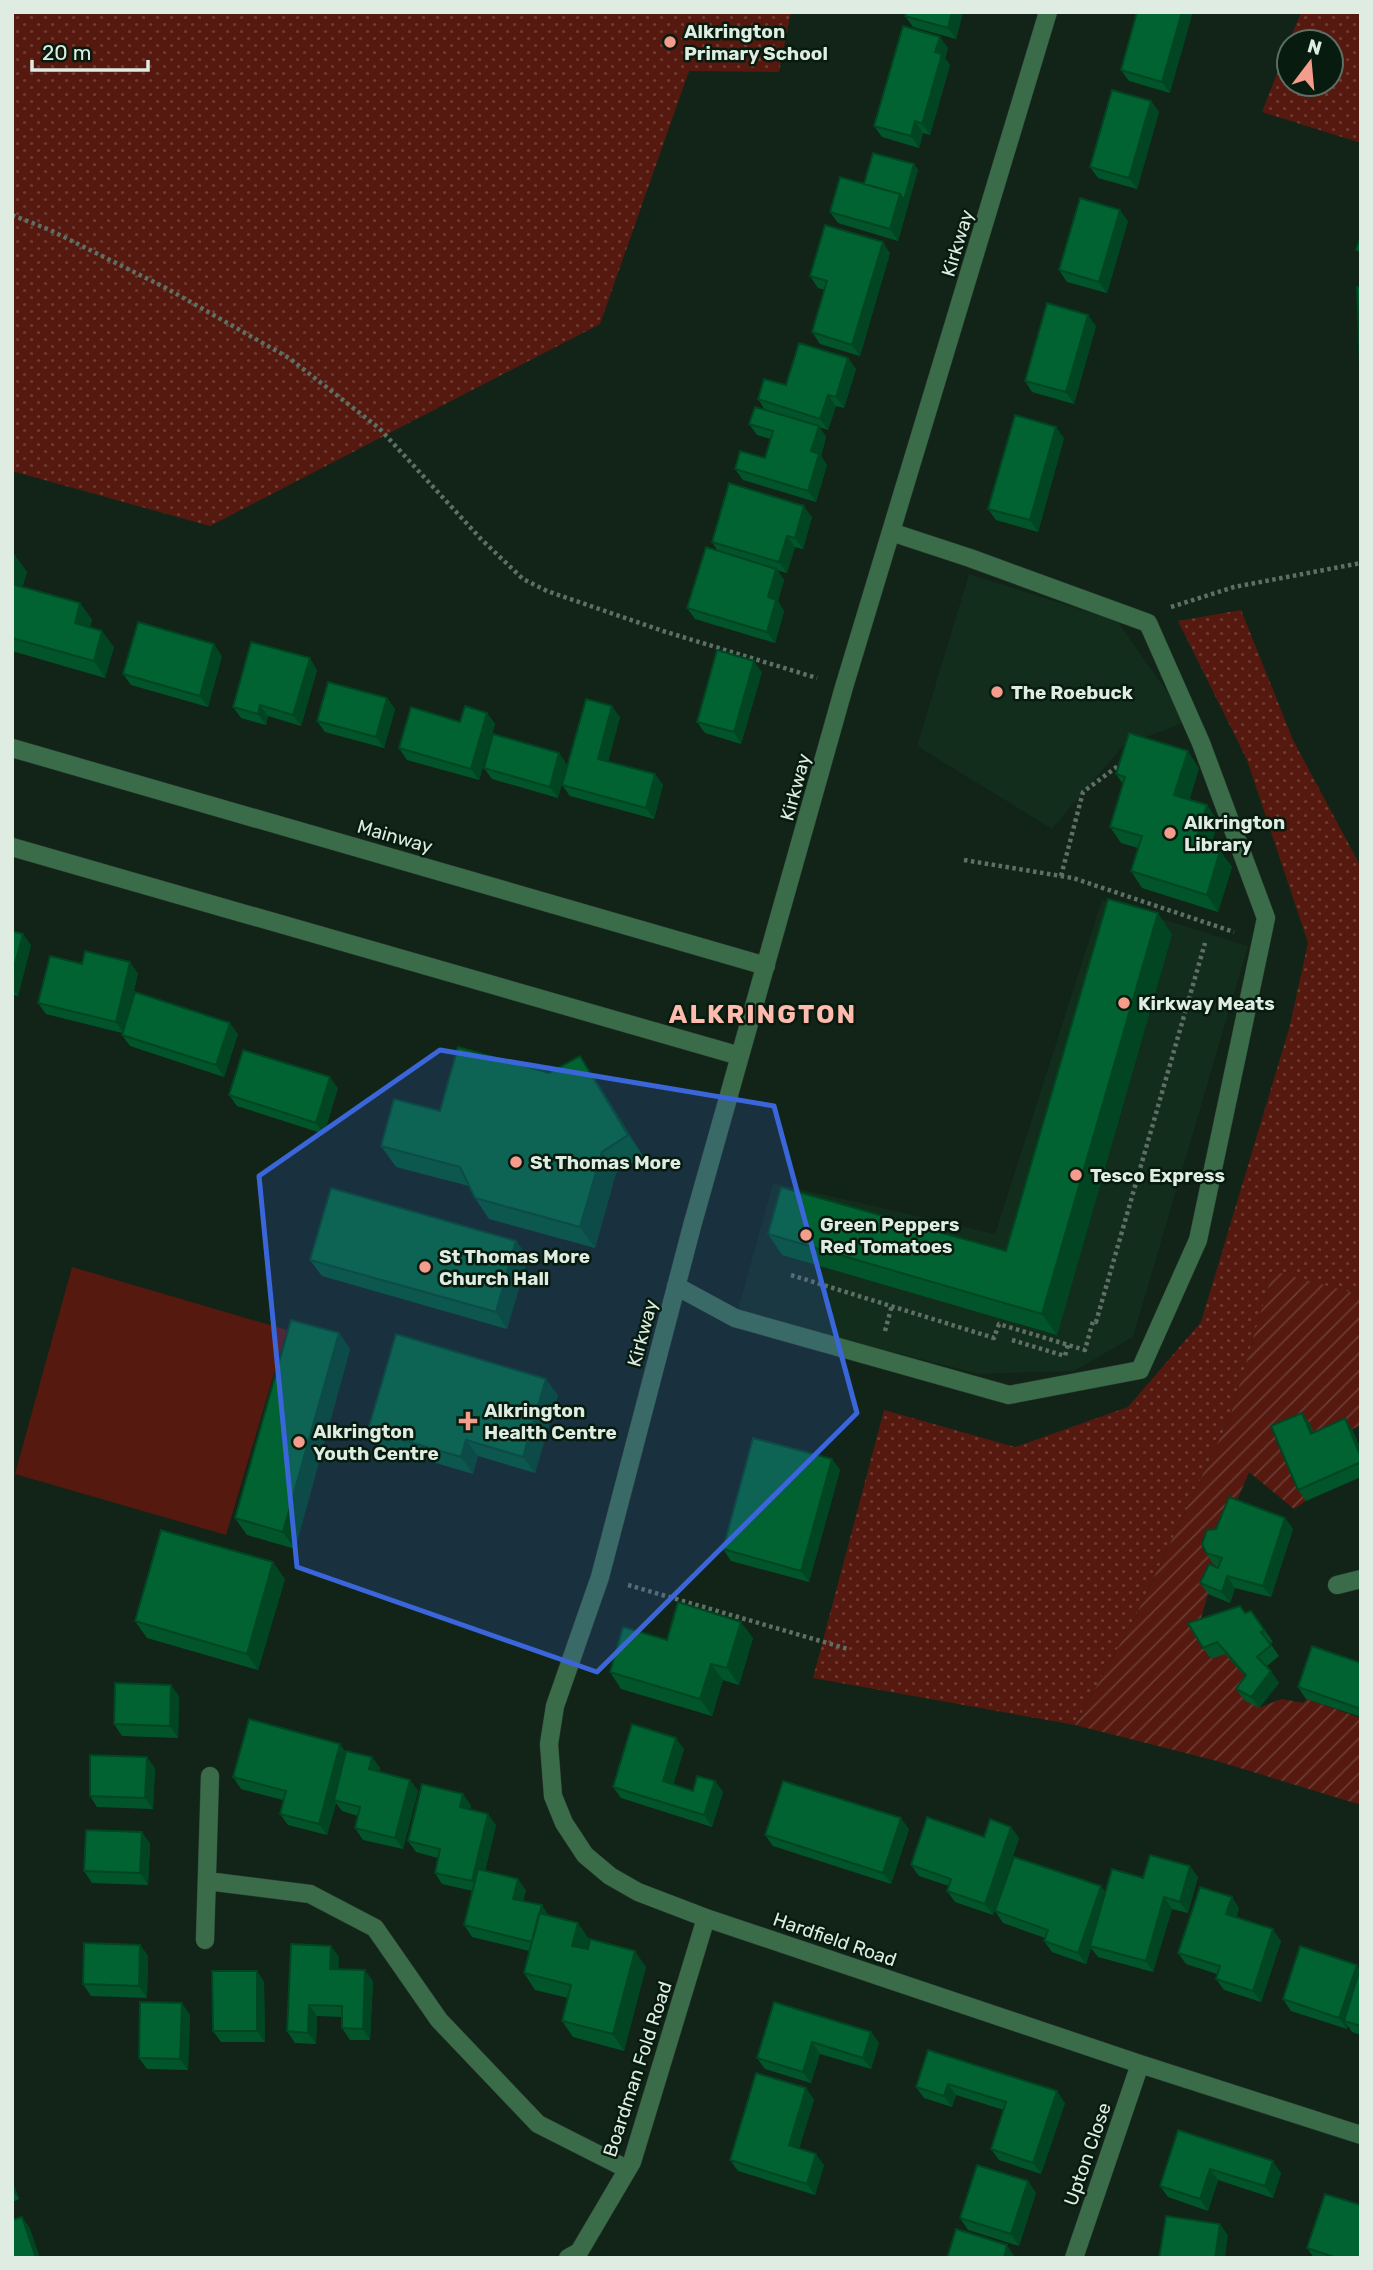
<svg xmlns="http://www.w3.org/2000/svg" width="1373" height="2270" font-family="Rubik,sans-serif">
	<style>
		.built { fill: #122d1b }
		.grass { fill: url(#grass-dots) }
		.garden { fill: url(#garden-furrows) }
		.pitch { fill: #551910 }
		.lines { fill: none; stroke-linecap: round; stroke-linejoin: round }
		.minor-casing { stroke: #2e4033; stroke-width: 19 }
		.path { stroke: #5e6f63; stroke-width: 4.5; stroke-dasharray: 3.5 3.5; stroke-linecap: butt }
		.minor { stroke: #3a6c4a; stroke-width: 18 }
		.wall { fill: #02552b }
		.shaded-wall { fill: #014523 }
		.building { fill: #026332; stroke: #014523; stroke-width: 2 }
		.marked { fill: #3a66da; fill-opacity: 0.2; stroke: #3a66da; stroke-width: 5; stroke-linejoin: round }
		.poi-dot { fill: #f49d8d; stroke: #071b0e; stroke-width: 2.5 }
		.labels { text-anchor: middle; stroke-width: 5; stroke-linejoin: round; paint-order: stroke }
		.poi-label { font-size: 19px; font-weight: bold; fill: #dfece2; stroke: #071b0e; text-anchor: start }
		.street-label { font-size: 19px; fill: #dfece2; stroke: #071b0e }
		.district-label { font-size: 26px; font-weight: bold; letter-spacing: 2px; fill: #febbae; stroke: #071b0e }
	</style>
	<defs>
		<pattern id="grass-dots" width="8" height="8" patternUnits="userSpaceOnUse" patternTransform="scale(1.75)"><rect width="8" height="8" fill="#551910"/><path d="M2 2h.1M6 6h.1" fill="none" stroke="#6d3b32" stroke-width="1.8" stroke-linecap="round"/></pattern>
		<pattern id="garden-furrows" width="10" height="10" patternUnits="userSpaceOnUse" patternTransform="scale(1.75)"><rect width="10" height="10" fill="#551910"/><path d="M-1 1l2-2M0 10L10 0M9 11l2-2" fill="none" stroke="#6d3b32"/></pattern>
	</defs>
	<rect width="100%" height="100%" fill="#112417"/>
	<!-- built -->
	<path class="built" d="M969,574L1117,621L1188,721L1123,746L1052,829L917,746Z
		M1102,900L1248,946L1133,1337L1074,1371L980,1374L737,1313L773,1183L995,1234Z"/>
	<!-- grass -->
	<path class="grass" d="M12,12H791L779,72L689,71L600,324L210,526L12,471Z
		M1301,12H1361V143L1262,112L1289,43V84H1331V42H1289Z
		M1241,610L1293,740L1361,867V1295L1273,1272L1230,1417L1136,1615L1075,1725L813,1678L884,1410L1015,1447L1128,1407L1201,1322L1289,1029L1308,943L1247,760L1178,621Z"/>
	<!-- garden -->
	<path class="garden" d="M1273,1271L1361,1295V1425L1319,1445L1306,1501L1294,1509L1249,1472L1236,1503L1230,1569L1216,1576L1208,1594L1196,1635L1225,1654L1254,1686L1259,1708L1281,1699L1304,1703L1306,1699L1361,1718V1805L1217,1761L1075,1725L1136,1615L1230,1417Z"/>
	<!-- pitch -->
	<path class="pitch" d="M72,1267L287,1330L226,1535L15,1474Z"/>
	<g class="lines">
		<defs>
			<path id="minor" d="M1048,12L844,687L692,1226L600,1577L555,1706L549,1744L553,1796L564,1823L585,1855L610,1876L638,1892L706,1918L1140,2064L1361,2135
				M12,748L766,966
				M12,847L740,1056
				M676,1286L735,1318L1009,1395L1140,1370L1198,1240L1266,918L1201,743L1148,623L970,558L891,532
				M1337,1585L1361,1579
				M207,1881L310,1894L375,1928L439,2020L538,2124L627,2169
				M205,1940L210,1776
				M568,2258L579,2252L632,2162L706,1918
				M1074,2258L1140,2064"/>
		</defs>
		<!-- minor casing -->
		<use href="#minor" class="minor-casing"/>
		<!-- path -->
		<path class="path" d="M12,215L50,230L166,288L289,358L379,428L481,539L523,579L547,591L663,631L817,678
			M1171,607L1234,587L1361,563
			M964,860L1073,878L1234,932
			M1061,876L1083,792L1122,763
			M791,1275L994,1338L999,1324L1085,1350L1093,1321L1096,1322L1205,943
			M885,1331L892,1305
			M1012,1340L1065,1356L1068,1345
			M628,1585L848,1649"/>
		<!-- minor -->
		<use href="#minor" class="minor"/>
	</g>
	<!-- wall -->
	<path class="wall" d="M963,12L956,39L913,27L905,16Z
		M1137,12L1170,93L1129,81L1121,70Z
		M948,48L945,58L950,65L930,135L923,133L919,148L882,137L874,126Z
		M1151,101L1159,112L1137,189L1098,178L1090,167Z
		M914,164L918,170L898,241L838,223L830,212L864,184Z
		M1128,221L1107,293L1067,282L1059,270Z
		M890,253L860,356L820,344L812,332L825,290L818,288L810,276Z
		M1096,326L1074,404L1032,392L1025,381Z
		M848,358L856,369L844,408L836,406L828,430L819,427L826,437L821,456L827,465L816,502L743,480L735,469L765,458L771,439L757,435L749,424L765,410L758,399Z
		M1064,438L1038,532L996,520L988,509Z
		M812,517L803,549L795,547L787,573L777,570L784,580L778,601L784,611L775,643L695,619L687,608L718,551L712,542Z
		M15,556L27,572L22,587L80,603L92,620L90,627L114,647L105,678L12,651V565Z
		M222,656L208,707L131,685L123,674Z
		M317,670L301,726L268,716L266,725L241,718L233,707Z
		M762,672L741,744L705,733L697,722Z
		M387,698L395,709L384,748L325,732L317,721Z
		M487,713L495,724L479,780L407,760L399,748L460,722Z
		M620,717L608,762L655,774L663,785L654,819L570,796L562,785Z
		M559,753L567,765L558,798L492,779L484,768Z
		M1199,768L1189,800L1207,805L1218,822L1210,848L1220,851L1232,867L1218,912L1142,888L1131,871L1138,848L1121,843L1110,827L1123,784L1116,774Z
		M12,931L31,945L18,996L12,995Z
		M1172,934L1057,1335L782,1255L768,1234L1006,1251Z
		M82,964L138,973L129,1013L238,1034L224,1077L130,1046L122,1035V1033L46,1014L38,1003Z
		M549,1073L594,1077L643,1156L616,1173L595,1248L489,1219L475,1198L469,1186L396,1167L381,1146L440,1111Z
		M338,1088L324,1134L237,1106L229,1095Z
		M516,1241L528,1257L507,1329L322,1276L310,1260Z
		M339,1333L350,1349L295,1549L247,1535L235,1518Z
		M558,1395L535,1473L478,1456L473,1474L379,1446L368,1430Z
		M1302,1413L1310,1424L1314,1432L1352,1429L1361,1450V1477L1306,1501L1298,1490Z
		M832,1459L840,1470L809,1582L731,1561L723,1549Z
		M1285,1518L1293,1529L1271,1597L1235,1588L1230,1603L1208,1594L1200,1583L1218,1568L1219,1566L1213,1564L1206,1553L1216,1529Z
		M285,1579L258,1670L147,1638L135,1621Z
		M1251,1611L1273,1642L1270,1643L1279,1656L1267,1666L1279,1683L1259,1708L1244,1700L1236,1689L1245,1676L1225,1654L1211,1659L1203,1648L1245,1613Z
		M753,1638L739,1685L723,1680L712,1716L621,1689L610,1672L667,1640Z
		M1361,1663V1717L1306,1699L1298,1687Z
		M179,1696L178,1738L122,1736L114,1724Z
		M684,1749L673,1784L693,1791L715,1781L723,1792L712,1827L621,1798L613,1787Z
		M346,1751L372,1757L380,1768L379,1772L410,1780L418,1791L403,1849L363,1840L355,1828L358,1816L342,1811L336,1803L327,1835L288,1825L280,1814L283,1800L241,1789L233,1777Z
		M155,1768L153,1809L97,1807L90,1796Z
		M471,1805L470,1810L496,1825L485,1871L526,1890L523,1901L589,1939L587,1949L646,1967L624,2051L573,2037L562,2021L568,1998L535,1990L524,1973L529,1951L472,1937L464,1925L473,1891L442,1884L435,1873L438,1858L416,1852L408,1841Z
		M1011,1827L1019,1838L993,1915L955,1902L947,1891L949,1886L919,1876L911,1865Z
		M909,1829L891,1884L773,1846L765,1835Z
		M142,1832L150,1844L148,1885L92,1883L84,1871Z
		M1198,1877L1188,1913L1172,1909L1153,1972L1098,1957L1091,1948L1086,1964L1052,1952L1044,1941L1045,1938L1003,1923L995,1911L1101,1886L1105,1892L1143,1878Z
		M1239,1908L1236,1918L1281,1941L1261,2002L1224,1990L1216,1979L1217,1974L1186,1964L1178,1953Z
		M140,1945L148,1956L147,1998L91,1996L83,1984Z
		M331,1946L339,1957L338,1969L373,1981L370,2040H350L342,2028V2017L317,2016L316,2044L295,2043L287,2031Z
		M1361,1969V2035L1352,2032L1348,2026L1347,2029L1291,2011L1283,1999Z
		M257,1971L264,1982L265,2042H221L213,2031Z
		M774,2002L871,2032L879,2043L871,2069L820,2054L811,2083L765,2069L757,2058Z
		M190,2015L188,2070L147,2069L139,2058Z
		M928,2050L1065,2103L1041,2174L999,2160L991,2149L1004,2110L956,2095L952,2107L924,2098L916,2087Z
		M806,2088L814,2100L799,2148L824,2165L815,2195L738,2171L730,2160Z
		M1178,2130L1281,2173L1273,2198L1218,2180L1208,2211L1168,2197L1160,2186Z
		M12,2181L19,2199L12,2202Z
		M1028,2181L1036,2193L1019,2246L968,2230L960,2218Z
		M1307,2248L1361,2258H1314Z"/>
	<!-- shaded-wall -->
	<path class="shaded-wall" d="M952,12H963L956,39L948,28Z
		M1182,12H1193L1170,93L1162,82Z
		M940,37L948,48L945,58L950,65L930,135L922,124L935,52Z
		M1151,101L1159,112L1137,189L1129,178Z
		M915,121L923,133L919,148L911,136Z
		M914,164L918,170L898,241L890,229L900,194Z
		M1120,210L1128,221L1107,293L1099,282Z
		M883,242L890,253L860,356L852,345Z
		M1088,315L1096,326L1074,404L1066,392Z
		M848,358L856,369L844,408L836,397Z
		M828,395L836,406L828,430L820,419Z
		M819,426L826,437L821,456L827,465L816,502L808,491L811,451Z
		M1056,427L1064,438L1038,532L1030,520Z
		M804,506L812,517L803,549L795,538Z
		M787,536L795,547L787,573L779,562Z
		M15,556L27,572L19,599L12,589V565Z
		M776,569L784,580L778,601L784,611L775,643L767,632L768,597Z
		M80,603L92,620L86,639L75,623Z
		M102,631L114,647L105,678L94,661Z
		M214,644L222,656L208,707L200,696Z
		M310,658L317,670L301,726L293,715Z
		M754,661L762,672L741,744L734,732Z
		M387,698L395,709L384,748L376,737Z
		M260,705L268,716L266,725L258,714Z
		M612,706L620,717L606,770L598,759Z
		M487,713L495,724L479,780L471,769Z
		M1188,751L1199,768L1186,812L1174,795Z
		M559,753L567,765L558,798L550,787Z
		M655,774L663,785L654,819L646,808Z
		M1207,805L1218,822L1207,860L1195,843Z
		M1220,851L1232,867L1218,912L1207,895Z
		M1158,913L1172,934L1057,1335L1042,1314Z
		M23,934L31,945L18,996L12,988V975Z
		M130,962L138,973L124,1034L116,1022Z
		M230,1023L238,1034L224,1077L216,1065Z
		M580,1056L594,1077L643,1156L628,1135Z
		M330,1077L338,1088L324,1134L316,1123Z
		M602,1152L616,1173L595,1248L580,1227Z
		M516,1241L528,1257L507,1329L496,1312Z
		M339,1333L350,1349L295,1549L283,1532Z
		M546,1379L558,1395L535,1473L523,1457Z
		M1302,1413L1310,1424L1319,1445L1311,1434Z
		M1345,1418L1352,1429L1361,1450V1458Z
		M466,1440L478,1456L473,1474L461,1457Z
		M832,1459L840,1470L809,1582L801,1571Z
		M1285,1518L1293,1529L1271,1597L1263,1586Z
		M273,1562L285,1579L258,1670L247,1654Z
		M1227,1576L1235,1588L1230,1603L1222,1592Z
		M741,1622L753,1638L739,1685L727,1668Z
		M711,1664L723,1680L712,1716L700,1699Z
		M1271,1671L1279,1683L1259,1708L1251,1697Z
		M171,1685L179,1696L178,1738L170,1726Z
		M676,1738L684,1749L671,1793L663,1781Z
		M340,1744L348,1755L334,1800L336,1803L327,1835L319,1824Z
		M147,1757L155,1768L153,1809L145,1798Z
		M372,1757L380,1768L377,1781L369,1769Z
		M410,1780L418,1791L403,1849L395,1838Z
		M715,1781L723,1792L712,1827L704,1815Z
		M463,1794L471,1805L468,1819L460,1807Z
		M488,1814L496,1825L480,1893L472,1881Z
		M901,1818L909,1829L891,1884L883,1873Z
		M1011,1827L1019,1838L993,1915L985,1904Z
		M142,1832L150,1844L148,1885L140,1873Z
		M1190,1866L1198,1877L1188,1913L1180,1902Z
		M518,1879L526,1890L521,1910L513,1899Z
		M1101,1886L1109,1897L1090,1946L1091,1948L1086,1964L1078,1953Z
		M1164,1897L1172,1909L1153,1972L1146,1961Z
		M1232,1897L1239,1908L1234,1926L1226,1914Z
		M542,1905L550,1917L533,1942Z
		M578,1923L589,1939L584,1962L572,1946Z
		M1273,1929L1281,1941L1261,2002L1253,1991Z
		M140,1945L148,1956L147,1998L139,1986Z
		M331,1946L339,1957L338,1980L330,1969Z
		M635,1951L646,1967L624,2051L613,2034Z
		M1357,1965L1361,1971L1344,2021L1348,2026L1347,2029L1339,2018Z
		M365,1970L373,1981L370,2040L363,2029Z
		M257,1971L264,1982L265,2042L257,2031Z
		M182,2003L190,2015L188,2070L180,2059Z
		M309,2005L317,2016L316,2044L308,2033Z
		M871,2032L879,2043L871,2069L863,2058Z
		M812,2042L820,2054L811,2083L803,2072Z
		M948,2084L956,2095L952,2107L944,2096Z
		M806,2088L814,2100L797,2156L789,2145Z
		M1057,2091L1065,2103L1041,2174L1033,2163Z
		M816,2154L824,2165L815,2195L807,2184Z
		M1273,2161L1281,2173L1273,2198L1265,2186Z
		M1210,2169L1218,2180L1208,2211L1200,2199Z
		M12,2181L19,2199L12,2190Z
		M1028,2181L1036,2193L1019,2246L1011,2234Z
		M22,2217L30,2228L40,2258H36Z
		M1220,2224L1228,2235L1225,2258H1215Z
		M1007,2245L1015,2257V2258H1004Z"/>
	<!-- building -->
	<path class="building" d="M907,12H952L948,28L905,16Z
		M1137,12H1182L1162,82L1121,70Z
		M903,26L940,37L935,52L942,54L922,124L915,121L911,136L874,126Z
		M1112,90L1151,101L1129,178L1090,167Z
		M873,153L914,164L904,200L900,194L864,184Z
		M840,177L900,194L890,229L830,212Z
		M1080,198L1120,210L1099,282L1059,270Z
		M825,225L883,242L852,345L812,332L827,281L810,276Z
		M1361,235V252L1356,250Z
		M1357,287H1361V394Z
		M1047,303L1088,315L1066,392L1025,381Z
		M799,343L848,358L836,397L828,395L820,419L758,399L764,379L786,385Z
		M755,407L819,426L811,451L819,454L808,491L735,469L740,451L765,458L773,431L749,424Z
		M1015,415L1056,427L1030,520L988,509Z
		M729,483L804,506L795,538L787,536L779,562L712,542Z
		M706,547L776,569L768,597L776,600L767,632L687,608Z
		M12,555L15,556L12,565Z
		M12,584L80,603L75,623L102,631L94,661L12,638Z
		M138,622L214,644L200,696L123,674Z
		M251,642L310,658L293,715L260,705L258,714L233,707Z
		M717,650L754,661L734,732L697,722Z
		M328,682L387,698L376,737L317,721Z
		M586,699L612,706L598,759L655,774L646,808L562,785Z
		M465,706L487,713L471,769L399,748L411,707L460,722Z
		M1129,733L1188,751L1174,795L1207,805L1195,843L1220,851L1207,895L1131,871L1142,836L1110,827L1125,777L1116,774Z
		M493,734L559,753L550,787L484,768Z
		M1108,899L1158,913L1042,1314L768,1234L781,1187L1006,1251Z
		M12,931L23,934L12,975Z
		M85,951L130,962L116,1022L38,1003L50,956L82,964Z
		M135,992L230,1023L216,1065L122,1035Z
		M458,1047L549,1073L580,1056L628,1135L602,1152L580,1227L475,1198L460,1167L381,1146L394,1099L440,1111Z
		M243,1050L330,1077L316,1123L229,1095Z
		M331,1188L516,1241L496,1312L310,1260Z
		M291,1320L339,1333L283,1532L235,1518Z
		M396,1334L546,1379L523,1457L466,1440L461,1457L368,1430Z
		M1302,1413L1311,1434L1345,1418L1361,1458V1462L1298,1490L1271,1426Z
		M753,1438L832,1459L801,1571L723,1549Z
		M1229,1497L1285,1518L1263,1586L1227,1576L1222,1592L1200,1583L1209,1564L1218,1568L1222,1558L1206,1553L1202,1544L1207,1530L1216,1529Z
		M161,1530L273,1562L247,1654L135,1621Z
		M678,1602L741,1622L727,1668L711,1664L700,1699L610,1672L623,1627L667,1640Z
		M1240,1606L1245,1613L1251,1611L1265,1631L1261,1632L1271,1645L1257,1657L1271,1671L1251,1697L1236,1689L1246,1675L1217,1642L1203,1648L1188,1623Z
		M1312,1646L1361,1663V1709L1298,1687Z
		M115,1683L171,1685L170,1726L114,1724Z
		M249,1719L340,1744L319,1824L280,1814L286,1791L233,1777Z
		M632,1724L676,1738L663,1781L693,1791L697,1776L715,1781L704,1815L613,1787Z
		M346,1751L372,1757L369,1769L410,1780L395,1838L355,1828L360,1807L334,1800Z
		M90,1755L147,1757L145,1798L90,1796Z
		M783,1781L901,1818L883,1873L765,1835Z
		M422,1784L463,1794L460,1807L488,1814L472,1881L435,1873L440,1849L408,1841Z
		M927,1817L984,1837L990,1819L1011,1827L985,1904L947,1891L951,1879L911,1865Z
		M86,1830L142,1832L140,1873L84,1871Z
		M1150,1855L1190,1866L1180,1902L1164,1897L1146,1961L1090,1946L1112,1869L1143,1878Z
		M1014,1857L1101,1886L1078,1953L1044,1941L1048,1930L995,1911Z
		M478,1869L518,1879L513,1899L542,1905L532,1942L464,1925Z
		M1200,1887L1232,1897L1226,1914L1273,1929L1253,1991L1216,1979L1220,1966L1178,1953Z
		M539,1913L578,1923L572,1946L588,1949L590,1939L635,1951L613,2034L562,2021L571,1985L524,1973Z
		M84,1943L140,1945L139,1986L83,1984Z
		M291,1944L331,1946L330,1969L365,1970L363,2029L342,2028V2006L309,2005L308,2033L287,2031Z
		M1300,1946L1357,1965L1339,2018L1283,1999Z
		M1360,1969H1361V2026L1344,2021Z
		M212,1971H257V2031H213Z
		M140,2002L182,2003L180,2059L139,2058Z
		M774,2002L871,2032L863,2058L812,2042L803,2072L757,2058Z
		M928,2050L1057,2091L1033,2163L991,2149L1006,2102L948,2084L944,2096L916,2087Z
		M756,2073L806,2088L789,2145L816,2154L807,2184L730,2160Z
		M1178,2130L1273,2161L1265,2186L1210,2169L1200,2199L1160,2186Z
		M977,2165L1028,2181L1011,2234L960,2218Z
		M1325,2194L1361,2205V2258H1337L1307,2248Z
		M1166,2216L1220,2224L1215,2258H1159Z
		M22,2217L36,2258H12V2220Z
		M956,2229L1007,2245L1004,2258H947Z"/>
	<!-- marked area -->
	<path class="marked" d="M440,1050L774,1106L857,1413L597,1672L297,1567L259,1176Z"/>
	<!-- markers -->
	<g class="poi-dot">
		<circle cx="670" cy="42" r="7"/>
		<circle cx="997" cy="692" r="7"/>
		<circle cx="1170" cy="833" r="7"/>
		<circle cx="1124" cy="1003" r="7"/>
		<circle cx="516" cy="1162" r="7"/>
		<circle cx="1076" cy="1175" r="7"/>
		<circle cx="806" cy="1235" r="7"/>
		<circle cx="425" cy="1267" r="7"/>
		<path d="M464.5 1410.5h7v7h7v7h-7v7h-7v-7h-7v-7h7z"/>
		<circle cx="299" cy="1442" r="7"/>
	</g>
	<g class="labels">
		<!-- poi labels -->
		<g class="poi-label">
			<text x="684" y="38">Alkrington<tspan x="684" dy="22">Primary School</tspan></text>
			<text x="1011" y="699">The Roebuck</text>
			<text x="1184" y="829">Alkrington<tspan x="1184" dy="22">Library</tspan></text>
			<text x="1138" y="1010">Kirkway Meats</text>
			<text x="530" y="1169">St Thomas More</text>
			<text x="1090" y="1182">Tesco Express</text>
			<text x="820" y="1231">Green Peppers<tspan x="820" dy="22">Red Tomatoes</tspan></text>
			<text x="439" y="1263">St Thomas More<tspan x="439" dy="22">Church Hall</tspan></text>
			<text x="484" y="1417">Alkrington<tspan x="484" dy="22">Health Centre</tspan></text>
			<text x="313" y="1438">Alkrington<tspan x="313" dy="22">Youth Centre</tspan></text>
		</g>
		<!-- street labels -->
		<g class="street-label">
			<text transform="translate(957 243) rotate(-73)" y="7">Kirkway</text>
			<text transform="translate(795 787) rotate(-75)" y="7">Kirkway</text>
			<text transform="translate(395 836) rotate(16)" y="7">Mainway</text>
			<text transform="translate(642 1333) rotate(-75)" y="7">Kirkway</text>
			<text transform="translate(835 1939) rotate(19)" y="7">Hardfield Road</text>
			<text transform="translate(637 2069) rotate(-72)" y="7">Boardman Fold Road</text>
			<text transform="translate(1087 2154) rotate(-71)" y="7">Upton Close</text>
		</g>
		<!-- district labels -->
		<g class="district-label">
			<text x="763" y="1023">ALKRINGTON</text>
		</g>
	</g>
	<!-- border -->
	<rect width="1373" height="2270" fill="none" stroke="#dfece2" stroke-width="28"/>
	<!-- north arrow -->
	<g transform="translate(1310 63) rotate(16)"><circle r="33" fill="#071b0e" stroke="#5d6f63" stroke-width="2"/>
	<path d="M0-5L12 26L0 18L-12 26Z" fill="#f49d8d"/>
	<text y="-10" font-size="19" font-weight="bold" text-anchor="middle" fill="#dfece2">N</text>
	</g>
	<!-- scale -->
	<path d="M32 60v10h116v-10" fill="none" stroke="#dfece2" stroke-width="3.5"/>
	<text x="42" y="60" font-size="21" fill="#dfece2" stroke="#071b0e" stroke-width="5" paint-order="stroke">20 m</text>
</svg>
